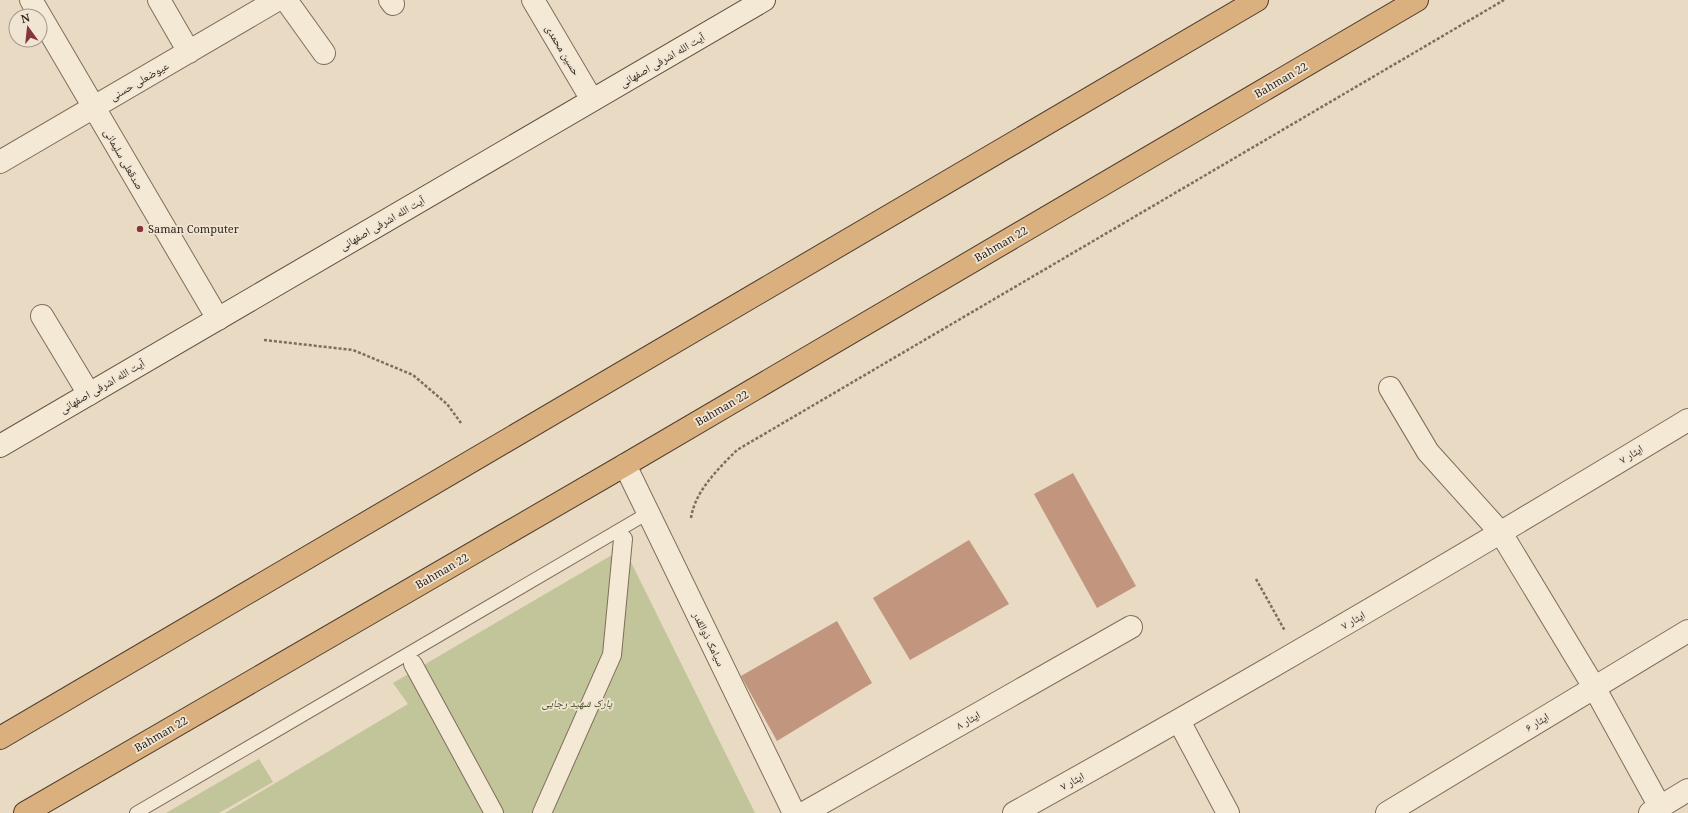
<svg xmlns="http://www.w3.org/2000/svg" width="1688" height="813" font-family="'Noto Serif','Noto Naskh Arabic',serif">
	<style>
		.green { fill: #c2c499 }
		.building { fill: #c1957e }
		.lines { fill: none; stroke-linecap: round; stroke-linejoin: round }
		.service-casing { stroke: #806d5c; stroke-width: 14 }
		.pedestrian-casing { stroke: #806d5c; stroke-width: 20 }
		.minor-casing { stroke: #806d5c; stroke-width: 24 }
		.tertiary-casing { stroke: #806d5c; stroke-width: 24 }
		.secondary-casing { stroke: #614e40; stroke-width: 24 }
		.trunk-casing { stroke: #4e3c30; stroke-width: 24 }
		.path { stroke: #806d5c; stroke-width: 2.5; stroke-dasharray: 3 2; stroke-linecap: butt }
		.service { stroke: #f4e9d5; stroke-width: 12 }
		.pedestrian { stroke: #f4e9d5; stroke-width: 18 }
		.minor { stroke: #f4e9d5; stroke-width: 22 }
		.tertiary { stroke: #f4e9d5; stroke-width: 22 }
		.secondary { stroke: #f4e9d5; stroke-width: 22 }
		.trunk { stroke: #dab07e; stroke-width: 22 }
		.poi-dot { fill: #87343a; stroke: #f0e5d2; stroke-width: 1.5 }
		.labels { text-anchor: middle; stroke-width: 3.5; stroke-linejoin: round; paint-order: stroke }
		.street-label { font-size: 11px; fill: #31261e; stroke: #f0e5d2 }
		.poi-label { font-size: 11px; fill: #31261e; stroke: #f0e5d2; text-anchor: start }
		.park-label { font-size: 11px; font-style: italic; fill: #454b28; stroke: #f0e5d2 }
	</style>
	<rect width="100%" height="100%" fill="#e8dac3"/>
	<!-- green -->
	<path class="green" d="M624,548L755,813H225L408,704L393,683Z
		M259,759L273,782L219,813H166Z"/>
	<!-- building -->
	<path class="building" d="M1073,473L1136,586L1097,608L1034,494Z
		M969,540L1009,604L910,660L873,598Z
		M837,621L872,683L777,741L741,676Z"/>
	<g class="lines">
		<defs>
			<path id="service" d="M136,813L648,513"/>
			<path id="pedestrian" d="M413,664L494,813
				M542,813L612,655L623,539"/>
			<path id="minor" d="M159,0L189,52
				M286,0L324,53
				M390,0L393,4
				M533,0L592,100
				M0,162L277,0
				M42,316L89,394
				M1390,388L1428,452L1501,533L1594,687L1660,807
				M1179,721L1228,813
				M804,813L1131,627
				M1014,813C1241,687 1465,555 1688,420
				M1387,813L1688,631
				M1650,813L1688,790"/>
			<path id="tertiary" d="M31,0L218,319
				M625,465L794,813"/>
			<path id="secondary" d="M0,446L764,0"/>
			<path id="trunk" d="M0,738L1257,0
				M25,813L625,465L1417,0"/>
		</defs>
		<!-- service casing -->
		<use href="#service" class="service-casing"/>
		<!-- pedestrian casing -->
		<use href="#pedestrian" class="pedestrian-casing"/>
		<!-- minor casing -->
		<use href="#minor" class="minor-casing"/>
		<!-- tertiary casing -->
		<use href="#tertiary" class="tertiary-casing"/>
		<!-- secondary casing -->
		<use href="#secondary" class="secondary-casing"/>
		<!-- trunk casing -->
		<use href="#trunk" class="trunk-casing"/>
		<!-- path -->
		<path class="path" d="M264,340L353,350L413,375L447,404L461,423
			M691,518C695,491 718,469 737,450L1504,0
			M1256,579L1285,631"/>
		<!-- service -->
		<use href="#service" class="service"/>
		<!-- pedestrian -->
		<use href="#pedestrian" class="pedestrian"/>
		<!-- minor -->
		<use href="#minor" class="minor"/>
		<!-- tertiary -->
		<use href="#tertiary" class="tertiary"/>
		<!-- secondary -->
		<use href="#secondary" class="secondary"/>
		<!-- trunk -->
		<use href="#trunk" class="trunk"/>
	</g>
	<!-- markers -->
	<circle class="poi-dot" cx="140" cy="229" r="4"/>
	<g class="labels">
		<!-- street labels -->
		<g class="street-label">
			<text transform="translate(563 50) rotate(59)" y="4">حسین محمدی</text>
			<text transform="translate(662 60) rotate(-30)" y="4">آیت الله اشرفی اصفهانی</text>
			<text transform="translate(1281 80) rotate(-30)" y="4">Bahman 22</text>
			<text transform="translate(139 81) rotate(-30)" y="4">عیوضعلی حسنی</text>
			<text transform="translate(124 159) rotate(60)" y="4">صدقعلی سلیمانی</text>
			<text transform="translate(382 223) rotate(-30)" y="4">آیت الله اشرفی اصفهانی</text>
			<text transform="translate(1001 244) rotate(-30)" y="4">Bahman 22</text>
			<text transform="translate(102 386) rotate(-30)" y="4">آیت الله اشرفی اصفهانی</text>
			<text transform="translate(722 408) rotate(-30)" y="4">Bahman 22</text>
			<text transform="translate(1631 454) rotate(-31)" y="4">ایثار ۷</text>
			<text transform="translate(442 571) rotate(-30)" y="4">Bahman 22</text>
			<text transform="translate(1353 620) rotate(-30)" y="4">ایثار ۷</text>
			<text transform="translate(709 639) rotate(64)" y="4">سیامک ذوالقدر</text>
			<text transform="translate(968 720) rotate(-30)" y="4">ایثار ۸</text>
			<text transform="translate(1537 722) rotate(-31)" y="4">ایثار ۶</text>
			<text transform="translate(161 734) rotate(-30)" y="4">Bahman 22</text>
			<text transform="translate(1072 781) rotate(-29)" y="4">ایثار ۷</text>
		</g>
		<!-- poi labels -->
		<g class="poi-label">
			<text x="148" y="233">Saman Computer</text>
		</g>
		<!-- park labels -->
		<g class="park-label">
			<text x="577" y="707">پارک شهید رجایی</text>
		</g>
	</g>
	<!-- north arrow -->
	<g transform="translate(28 28) rotate(345)"><circle r="19" fill="#f0e5d2" stroke="#a4998a"/>
	<path d="M0-3L7 15L0 10L-7 15Z" fill="#87343a"/>
	<text y="-6" font-size="11" font-weight="bold" text-anchor="middle" fill="#31261e">N</text>
	</g>
</svg>
